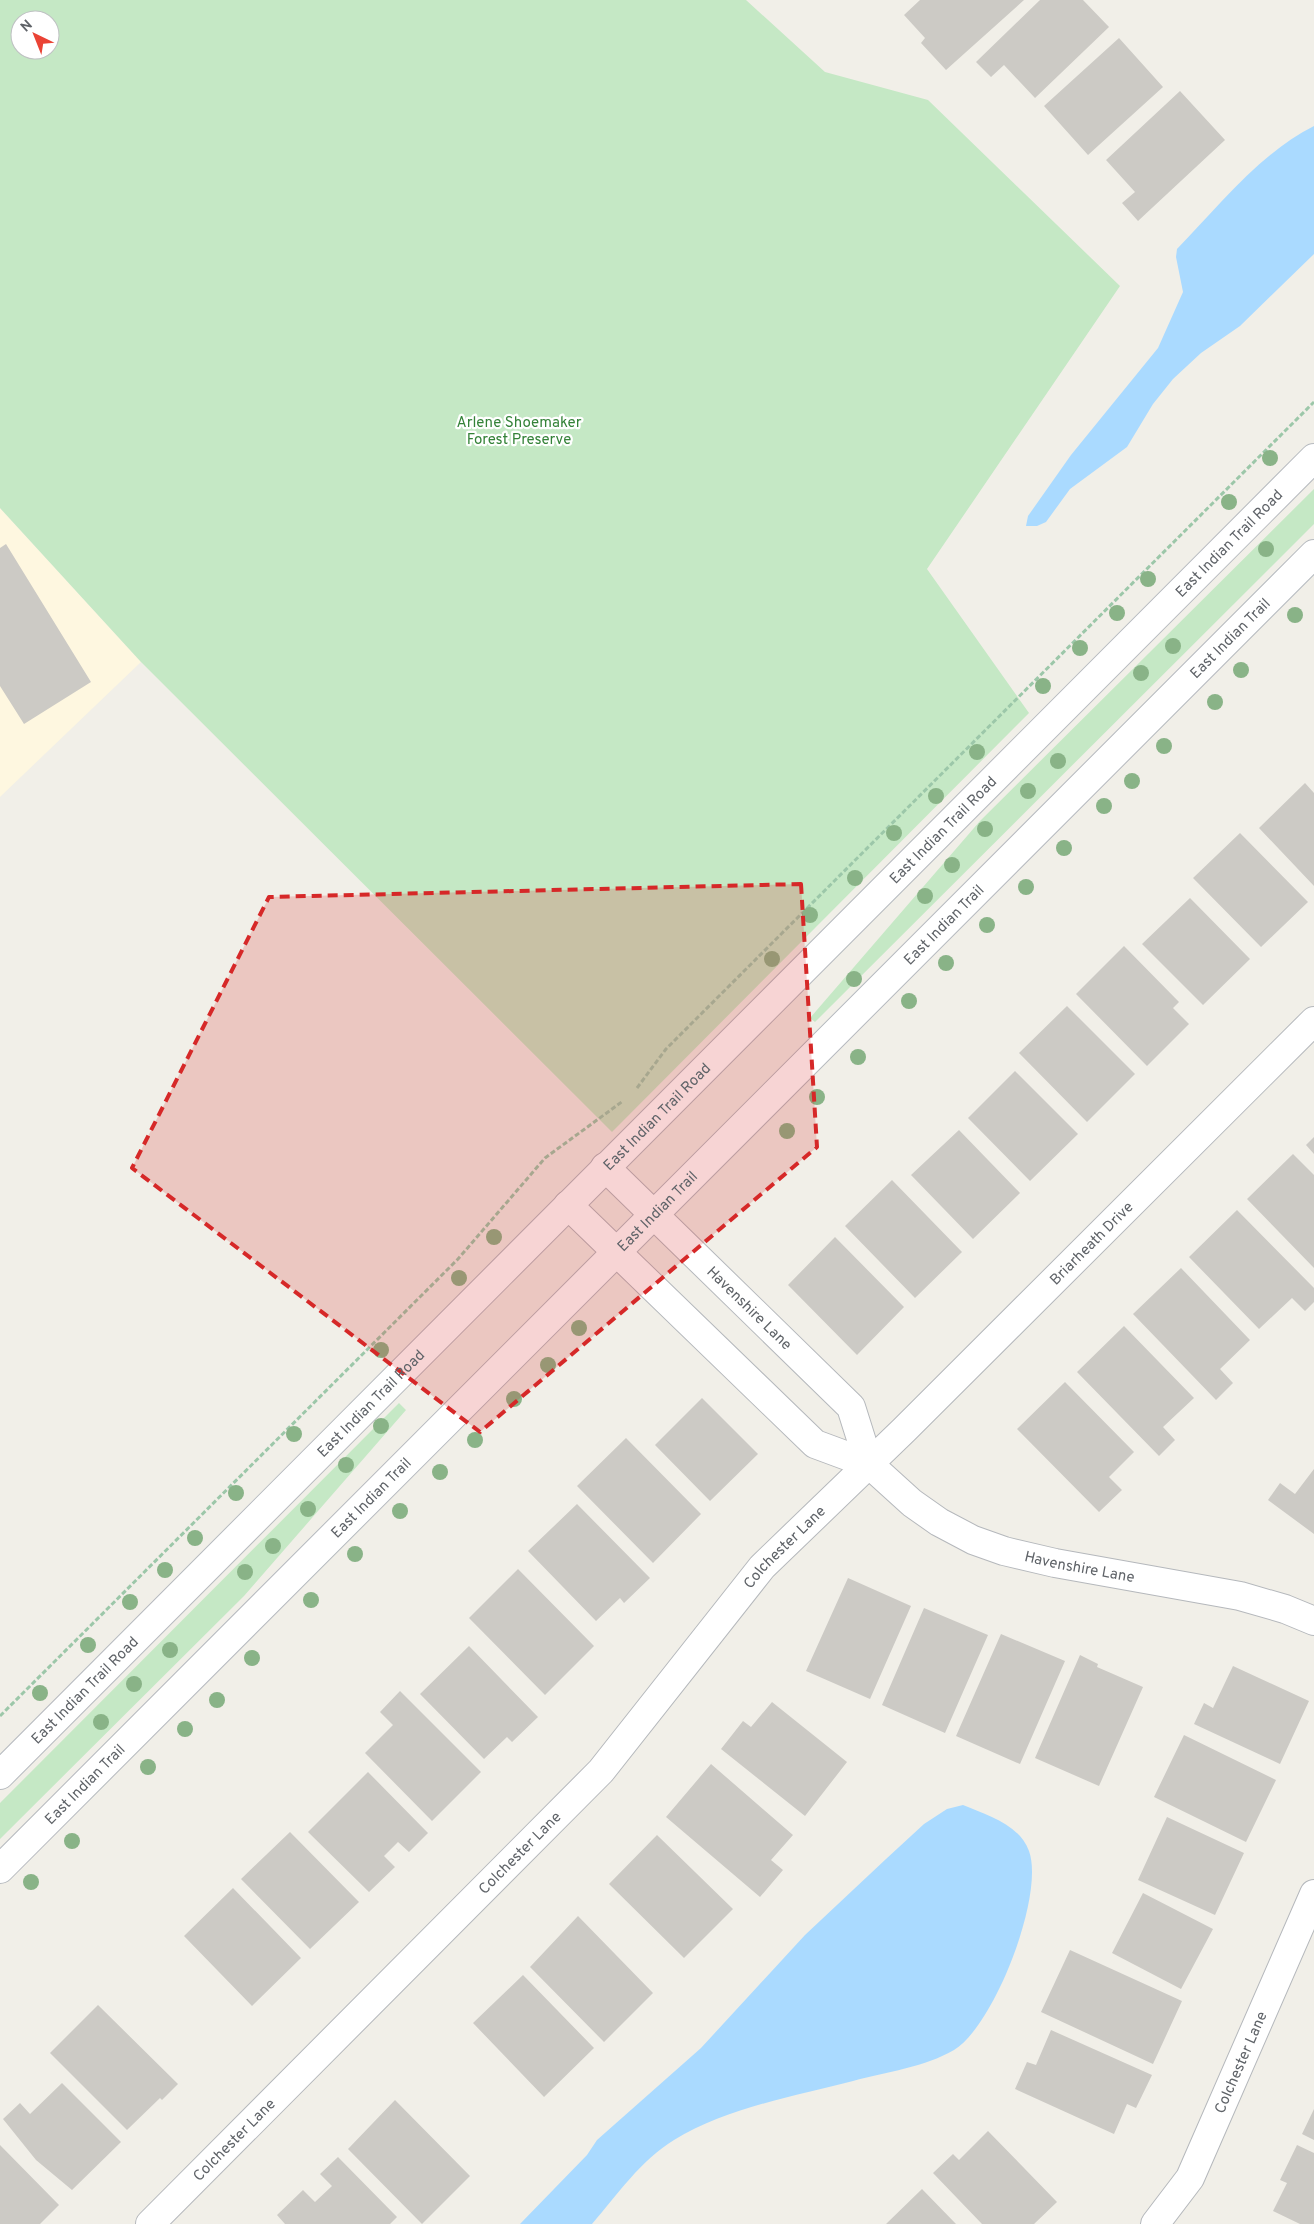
<svg xmlns="http://www.w3.org/2000/svg" width="1314" height="2224" font-family="Overpass,sans-serif">
	<style>
		.commercial { fill: #fef7e0 }
		.green { fill: #c5e8c5; fill-rule: evenodd }
		.water { fill: #aadaff }
		.building { fill: #cccac5 }
		.lines { fill: none; stroke-linecap: round; stroke-linejoin: round }
		.minor-casing { stroke: #b5b8bc; stroke-width: 30 }
		.secondary-casing { stroke: #b6babf; stroke-width: 30 }
		.path { stroke: #9cc7a9; stroke-width: 3; stroke-dasharray: 5 2.5; stroke-linecap: butt }
		.minor { stroke: #fff; stroke-width: 28 }
		.secondary { stroke: #fff; stroke-width: 28 }
		.tree { fill: #89b387 }
		.marked { fill: #d62828; fill-opacity: 0.2; stroke: #d62828; stroke-width: 4; stroke-dasharray: 10 6; stroke-linejoin: round }
		.labels { text-anchor: middle; stroke-width: 4.5; stroke-linejoin: round; paint-order: stroke }
		.park-label { font-size: 15px; fill: #348238; stroke: #fff }
		.street-label { font-size: 15px; fill: #5f6368; stroke: #fff }
	</style>
	<rect width="100%" height="100%" fill="#f1efe8"/>
	<!-- commercial -->
	<path class="commercial" d="M0,508L141,662L0,797Z"/>
	<!-- green -->
	<path class="green" d="M0,0H746L825,72L928,100L1120,286L927,569L1029,713L612,1132L141,662L0,508ZM20,20H50V50H20Z
		M1314,489V524L815,1022L810,1018L980,821Z
		M399,1403L406,1410L244,1596L0,1839V1803Z"/>
	<!-- water -->
	<path class="water" d="M1314,126V254L1240,326L1201,353L1173,379L1153,404L1127,447L1070,489L1046,522L1037,526H1026L1028,516L1071,455L1158,348L1183,292L1176,257L1177,249C1219,206 1260,153 1314,126Z
		M963,1805C987,1815 1019,1824 1029,1851C1045,1895 994,2026 954,2050C925,2067 886,2072 853,2081C795,2096 726,2108 674,2140C641,2160 617,2195 592,2224H520L587,2155L597,2140L701,2048L805,1935L886,1859L924,1824L947,1809Z"/>
	<!-- building -->
	<path class="building" d="M920,0H1024L946,70L921,43L925,38L904,15Z
		M1040,0H1083L1109,27L1035,98L1004,65L991,77L976,62Z
		M1119,38L1163,87L1088,155L1044,106Z
		M1180,91L1225,140L1138,221L1122,203L1135,192L1106,160Z
		M6,544L91,682L24,724L0,686V548Z
		M1305,783L1314,793V886L1259,828Z
		M1240,833L1308,902L1261,947L1193,878Z
		M1190,898L1250,959L1203,1005L1142,944Z
		M1124,946L1179,1002L1173,1008L1189,1024L1147,1066L1076,994Z
		M1067,1006L1135,1074L1087,1122L1019,1053Z
		M1015,1071L1078,1134L1030,1181L968,1118Z
		M959,1130L1020,1193L973,1239L911,1175Z
		M1314,1137V1154L1306,1145Z
		M1293,1154L1314,1175V1268L1247,1199Z
		M892,1180L962,1252L915,1298L845,1226Z
		M1237,1210L1314,1288V1302L1305,1311L1292,1298L1259,1329L1189,1257Z
		M835,1237L904,1307L857,1355L788,1285Z
		M1181,1268L1250,1340L1220,1369L1233,1383L1216,1400L1133,1314Z
		M1124,1326L1194,1398L1163,1427L1175,1440L1159,1456L1077,1372Z
		M1065,1382L1134,1452L1109,1477L1122,1490L1099,1512L1017,1429Z
		M702,1398L758,1454L710,1501L655,1445Z
		M626,1438L701,1514L653,1563L577,1486Z
		M1314,1469V1534L1268,1500L1280,1483L1295,1494Z
		M577,1504L650,1578L624,1603L620,1598L596,1621L528,1551Z
		M518,1569L594,1646L545,1695L469,1618Z
		M848,1578L911,1606L870,1699L806,1671Z
		M924,1608L988,1635L945,1733L882,1705Z
		M1001,1634L1065,1661L1020,1764L956,1736Z
		M469,1646L538,1717L512,1742L507,1737L484,1759L420,1694Z
		M1080,1655L1098,1664L1097,1667L1143,1687L1099,1786L1035,1758Z
		M1233,1666L1309,1701L1280,1764L1194,1724L1204,1703L1213,1708Z
		M400,1691L481,1772L432,1821L365,1753L393,1725L380,1712Z
		M772,1702L847,1762L805,1816L721,1749L743,1721L751,1727Z
		M1184,1735L1276,1780L1246,1842L1154,1797Z
		M711,1764L793,1835L771,1860L783,1870L760,1897L666,1817Z
		M368,1772L428,1833L409,1852L398,1842L384,1856L395,1867L369,1892L308,1832Z
		M1167,1817L1244,1853L1215,1915L1138,1880Z
		M290,1832L359,1902L310,1949L241,1879Z
		M657,1835L733,1909L684,1958L609,1884Z
		M233,1888L301,1958L252,2006L184,1936Z
		M1143,1893L1213,1929L1181,1989L1112,1953Z
		M578,1916L653,1993L604,2042L530,1967Z
		M1070,1950L1182,2001L1153,2064L1041,2012Z
		M523,1975L594,2048L544,2097L473,2023Z
		M98,2005L178,2084L162,2100L160,2098L127,2130L50,2053Z
		M1051,2030L1152,2075L1136,2108L1127,2104L1114,2134L1015,2089L1027,2062L1036,2065Z
		M62,2083L121,2142L72,2190L36,2160L3,2119L20,2103L30,2114Z
		M395,2100L470,2176L422,2224L348,2149Z
		M1314,2109V2140L1302,2134Z
		M988,2131L1057,2202L1034,2224H982L933,2173L953,2154L959,2160Z
		M0,2145L59,2205L40,2224H0Z
		M1297,2145L1314,2153V2224H1300L1273,2211L1287,2183L1280,2180Z
		M338,2157L397,2217L390,2224H285L277,2215L303,2190L315,2202L332,2186L320,2174Z
		M922,2189L956,2224H886Z"/>
	<g class="lines">
		<defs>
			<g id="minor">
				<path id="s1" d="M605,1167L851,1407L869,1464"/>
				<path id="s2" d="M568,1205L815,1444L869,1464L912,1503L939,1522L973,1540L1004,1551L1055,1563L1240,1596L1285,1609L1314,1621"/>
				<path id="s3" d="M150,2224L601,1771L762,1567L904,1430L1314,1021"/>
				<path id="s4" d="M1155,2224L1190,2178L1314,1894"/>
			</g>
			<g id="secondary">
				<path id="s5" d="M0,1775L1314,458"/>
				<path id="s6" d="M0,1869L1314,554"/>
			</g>
		</defs>
		<!-- minor casing -->
		<use href="#minor" class="minor-casing"/>
		<!-- secondary casing -->
		<use href="#secondary" class="secondary-casing"/>
		<!-- path -->
		<path class="path" d="M637,1088L666,1049L1314,402
			M0,1716L458,1259L545,1158L623,1101"/>
		<!-- minor -->
		<use href="#minor" class="minor"/>
		<!-- secondary -->
		<use href="#secondary" class="secondary"/>
	</g>
	<!-- trees -->
	<g class="tree">
		<circle cx="1270" cy="458" r="8"/>
		<circle cx="1229" cy="502" r="8"/>
		<circle cx="1266" cy="549" r="8"/>
		<circle cx="1148" cy="579" r="8"/>
		<circle cx="1117" cy="613" r="8"/>
		<circle cx="1295" cy="615" r="8"/>
		<circle cx="1173" cy="646" r="8"/>
		<circle cx="1080" cy="648" r="8"/>
		<circle cx="1241" cy="670" r="8"/>
		<circle cx="1141" cy="673" r="8"/>
		<circle cx="1043" cy="686" r="8"/>
		<circle cx="1215" cy="702" r="8"/>
		<circle cx="1164" cy="746" r="8"/>
		<circle cx="977" cy="752" r="8"/>
		<circle cx="1058" cy="761" r="8"/>
		<circle cx="1132" cy="781" r="8"/>
		<circle cx="1028" cy="791" r="8"/>
		<circle cx="936" cy="796" r="8"/>
		<circle cx="1104" cy="806" r="8"/>
		<circle cx="985" cy="829" r="8"/>
		<circle cx="894" cy="833" r="8"/>
		<circle cx="1064" cy="848" r="8"/>
		<circle cx="952" cy="865" r="8"/>
		<circle cx="855" cy="878" r="8"/>
		<circle cx="1026" cy="887" r="8"/>
		<circle cx="925" cy="896" r="8"/>
		<circle cx="810" cy="915" r="8"/>
		<circle cx="987" cy="925" r="8"/>
		<circle cx="772" cy="959" r="8"/>
		<circle cx="946" cy="963" r="8"/>
		<circle cx="854" cy="979" r="8"/>
		<circle cx="909" cy="1001" r="8"/>
		<circle cx="858" cy="1057" r="8"/>
		<circle cx="817" cy="1097" r="8"/>
		<circle cx="787" cy="1131" r="8"/>
		<circle cx="494" cy="1237" r="8"/>
		<circle cx="459" cy="1278" r="8"/>
		<circle cx="579" cy="1328" r="8"/>
		<circle cx="381" cy="1350" r="8"/>
		<circle cx="548" cy="1365" r="8"/>
		<circle cx="514" cy="1399" r="8"/>
		<circle cx="381" cy="1426" r="8"/>
		<circle cx="294" cy="1434" r="8"/>
		<circle cx="475" cy="1440" r="8"/>
		<circle cx="346" cy="1465" r="8"/>
		<circle cx="440" cy="1472" r="8"/>
		<circle cx="236" cy="1493" r="8"/>
		<circle cx="308" cy="1509" r="8"/>
		<circle cx="400" cy="1511" r="8"/>
		<circle cx="195" cy="1538" r="8"/>
		<circle cx="273" cy="1546" r="8"/>
		<circle cx="355" cy="1554" r="8"/>
		<circle cx="165" cy="1570" r="8"/>
		<circle cx="245" cy="1572" r="8"/>
		<circle cx="311" cy="1600" r="8"/>
		<circle cx="130" cy="1602" r="8"/>
		<circle cx="88" cy="1645" r="8"/>
		<circle cx="170" cy="1650" r="8"/>
		<circle cx="252" cy="1658" r="8"/>
		<circle cx="134" cy="1684" r="8"/>
		<circle cx="40" cy="1693" r="8"/>
		<circle cx="217" cy="1700" r="8"/>
		<circle cx="101" cy="1722" r="8"/>
		<circle cx="185" cy="1729" r="8"/>
		<circle cx="148" cy="1767" r="8"/>
		<circle cx="72" cy="1841" r="8"/>
		<circle cx="31" cy="1882" r="8"/>
	</g>
	<!-- marked area -->
	<path class="marked" d="M801,884L817,1147L480,1432L132,1168L269,897Z"/>
	<g class="labels">
		<!-- park labels -->
		<g class="park-label">
			<text x="519" y="427">Arlene Shoemaker<tspan x="519" dy="17">Forest Preserve</tspan></text>
		</g>
		<!-- street labels -->
		<g class="street-label">
			<text dy="5" stroke="none"><textPath href="#s5" startOffset="1740">East Indian Trail Road</textPath></text>
			<text dy="5" stroke="none"><textPath href="#s6" startOffset="1740">East Indian Trail</textPath></text>
			<text dy="5" stroke="none"><textPath href="#s5" startOffset="1335">East Indian Trail Road</textPath></text>
			<text dy="5" stroke="none"><textPath href="#s6" startOffset="1335">East Indian Trail</textPath></text>
			<text dy="5" stroke="none"><textPath href="#s5" startOffset="930">East Indian Trail Road</textPath></text>
			<text dy="5" stroke="none"><textPath href="#s6" startOffset="930">East Indian Trail</textPath></text>
			<text dy="5" stroke="none"><textPath href="#s3" startOffset="1361">Briarheath Drive</textPath></text>
			<text dy="5" stroke="none"><textPath href="#s1" startOffset="202">Havenshire Lane</textPath></text>
			<text dy="5" stroke="none"><textPath href="#s5" startOffset="525">East Indian Trail Road</textPath></text>
			<text dy="5" stroke="none"><textPath href="#s6" startOffset="525">East Indian Trail</textPath></text>
			<text dy="5" stroke="none"><textPath href="#s3" startOffset="929">Colchester Lane</textPath></text>
			<text dy="5" stroke="none"><textPath href="#s2" startOffset="641">Havenshire Lane</textPath></text>
			<text dy="5" stroke="none"><textPath href="#s5" startOffset="120">East Indian Trail Road</textPath></text>
			<text dy="5" stroke="none"><textPath href="#s6" startOffset="120">East Indian Trail</textPath></text>
			<text dy="5" stroke="none"><textPath href="#s3" startOffset="524">Colchester Lane</textPath></text>
			<text dy="5" stroke="none"><textPath href="#s4" startOffset="184">Colchester Lane</textPath></text>
			<text dy="5" stroke="none"><textPath href="#s3" startOffset="119">Colchester Lane</textPath></text>
		</g>
	</g>
	<!-- north arrow -->
	<g transform="translate(35 35) rotate(317)"><circle r="24" fill="#ffffff" stroke="#bfc1c3"/>
	<path d="M0-4L9 19L0 12L-9 19Z" fill="#ea4335"/>
	<text y="-8" font-size="14" font-weight="bold" text-anchor="middle" fill="#5f6368">N</text>
	</g>
</svg>
